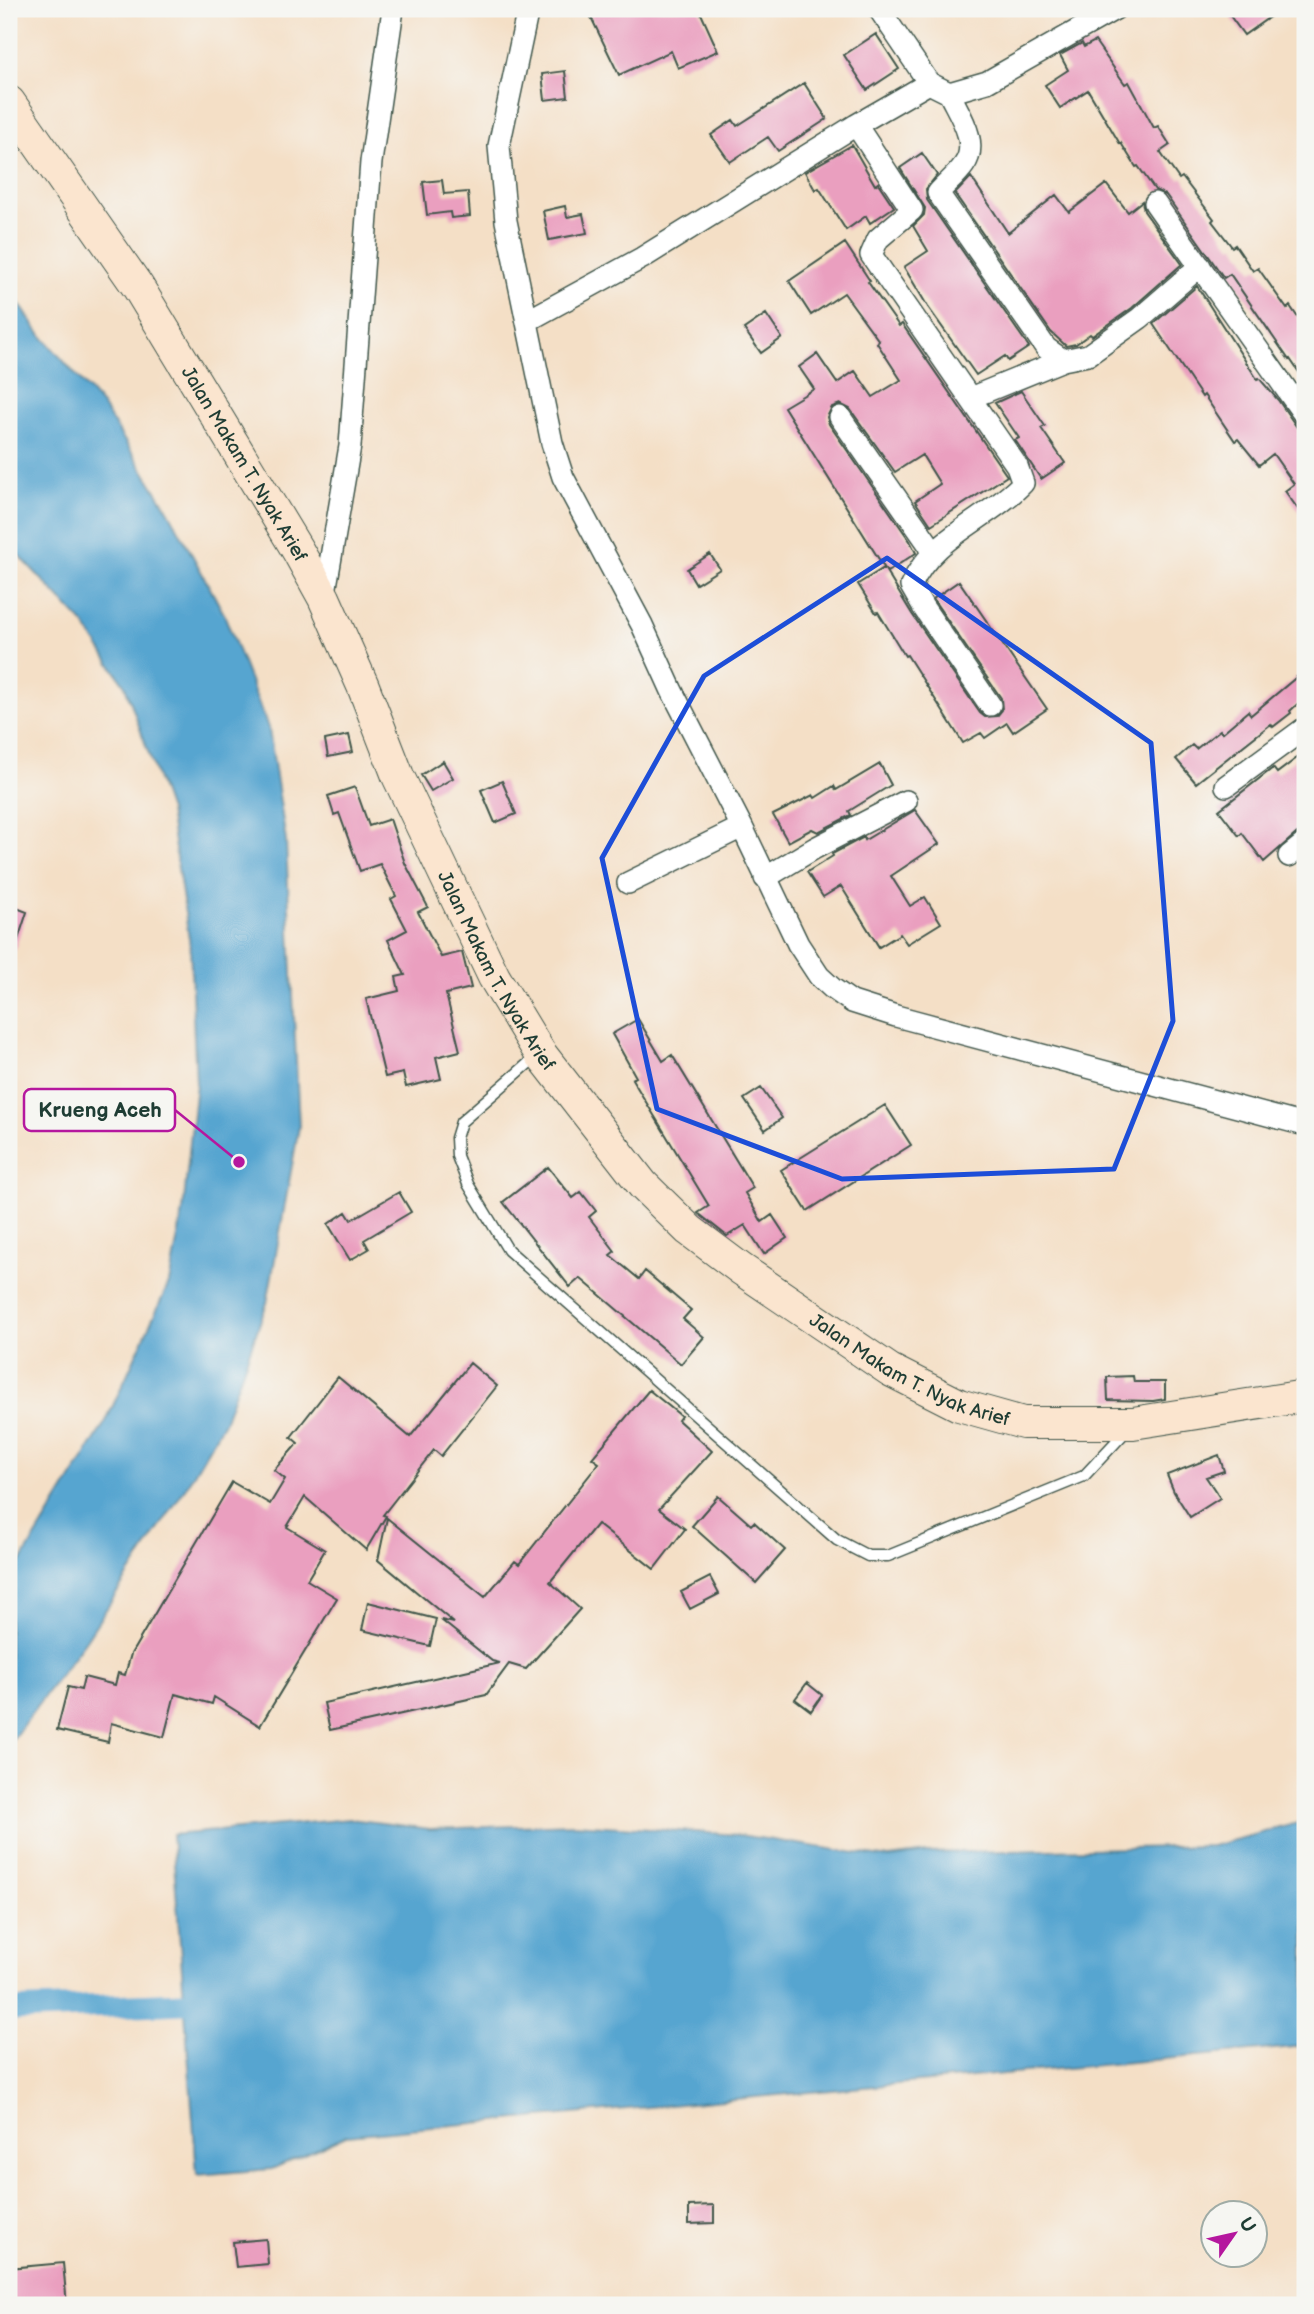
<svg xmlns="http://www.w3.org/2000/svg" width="1314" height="2314" font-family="'Balsamiq Sans',sans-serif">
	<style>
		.water { fill: #57a5d0; stroke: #3b7182; stroke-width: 2 }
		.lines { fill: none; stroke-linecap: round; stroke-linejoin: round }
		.canal { stroke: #57a5d0; stroke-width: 23 }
		.building { fill: #ea9fbf }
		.lane-casing { stroke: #3f554a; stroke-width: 13 }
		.street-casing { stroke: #3f554a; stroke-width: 24 }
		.secondary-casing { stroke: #3f554a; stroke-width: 34 }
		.lane { stroke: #fff; stroke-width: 10 }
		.street { stroke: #fff; stroke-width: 21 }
		.secondary { stroke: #fbe5cf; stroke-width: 32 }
		.marked { fill: none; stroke: #1d4ed8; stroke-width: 5; stroke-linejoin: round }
		.labels { text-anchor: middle; stroke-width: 5; stroke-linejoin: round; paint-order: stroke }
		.street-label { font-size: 19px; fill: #1f3d34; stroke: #f6f6f2 }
		.leader { fill: none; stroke: #b5179e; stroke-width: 2.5 }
		.callout-dot { fill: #b5179e; stroke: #f6f6f2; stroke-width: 2.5 }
		.callout { fill: #f6f6f2; stroke: #b5179e; stroke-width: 2.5 }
		.callout-label { font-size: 21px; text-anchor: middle; font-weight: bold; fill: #1f3d34 }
	</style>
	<rect width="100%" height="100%" fill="#f6f6f2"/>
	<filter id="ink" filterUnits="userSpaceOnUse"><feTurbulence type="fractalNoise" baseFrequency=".0143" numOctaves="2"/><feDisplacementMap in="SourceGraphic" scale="14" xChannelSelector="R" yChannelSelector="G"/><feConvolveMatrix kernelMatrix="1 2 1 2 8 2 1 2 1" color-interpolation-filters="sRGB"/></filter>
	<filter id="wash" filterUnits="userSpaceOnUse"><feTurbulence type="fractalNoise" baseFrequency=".00686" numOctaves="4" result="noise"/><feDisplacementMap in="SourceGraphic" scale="28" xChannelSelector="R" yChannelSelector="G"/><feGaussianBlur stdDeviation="1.57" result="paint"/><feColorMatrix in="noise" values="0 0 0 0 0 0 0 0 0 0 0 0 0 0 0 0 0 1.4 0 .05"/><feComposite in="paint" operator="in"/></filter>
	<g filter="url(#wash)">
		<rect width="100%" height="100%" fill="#f4dfc6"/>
		<!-- water -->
		<path class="water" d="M9,289L40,334L102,405L168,510L224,614L269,730L286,841L299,1127L267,1303L224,1422L186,1487L86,1640L9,1744V1578L17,1568L106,1421L169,1283L183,1211L196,1083L190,945L169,811L125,686L84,624L16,552L9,511Z
			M350,1819L430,1829L575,1824L739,1835L889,1858L927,1853L1212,1846L1305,1821V2046L347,2135L272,2169L197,2175L172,1835Z"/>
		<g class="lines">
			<!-- canal -->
			<path class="canal" d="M9,2010L184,2003"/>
		</g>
		<g id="blocks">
			<!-- building -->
			<path class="building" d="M587,9H699L718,51L678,68L671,51L619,75Z
				M1225,9H1281L1244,35Z
				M876,34L899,69L867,90L844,55Z
				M1095,41L1125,84L1129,82L1154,128L1158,126L1170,145L1160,152L1179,179L1182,177L1214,219L1212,221L1232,247L1235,245L1253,271L1258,268L1287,309L1290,306L1305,328V381L1290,359L1289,360L1230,274L1224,278L1166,195L1155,190L1138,166L1136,167L1121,143L1120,144L1088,90L1060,108L1045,85L1068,70L1060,55L1082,43L1084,47Z
				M565,71L568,97L545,100L542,74Z
				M804,83L827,119L778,151L768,137L730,162L711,135L733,120L737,126Z
				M852,145L875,185L878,183L894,207L870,223L866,216L846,230L819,188L815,190L805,172Z
				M922,153L937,175L926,189L927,200L1029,347L1008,361L1005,356L976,375L928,307L904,267L928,251L913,226L924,215L925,208L900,168Z
				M971,177L1008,233L1056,195L1069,212L1106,184L1128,212L1142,201L1144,211L1182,264L1132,308L1092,336L1090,334L1076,344L1066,346L1051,332L955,194Z
				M442,180L444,194L468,192L470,216L451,218L450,212L427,215L423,182Z
				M565,206L567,217L583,214L587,233L549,240L543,211Z
				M845,243L870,281L868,282L899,326L902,324L1007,476L931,525L915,501L940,484L922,455L895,472L850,409L840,404L832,407L827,417L829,424L910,541L916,553L887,572L784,407L814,389L799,367L817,354L837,383L855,371L873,397L901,380L877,343L879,341L844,293L811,315L789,281Z
				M1197,286L1257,379L1259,378L1278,400L1305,439V519L1285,491L1294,484L1273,454L1259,465L1238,439L1235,441L1204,395L1202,397L1153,324Z
				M766,314L782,338L761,353L744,329Z
				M1021,391L1045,426L1041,428L1065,463L1041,479L1015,440L1019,438L995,403Z
				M710,554L720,569L696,584L687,569Z
				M884,568L912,614L980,713L985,717L997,716L1002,710L1001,698L933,599L959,581L1047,709L1013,732L1007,723L985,738L981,733L963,743L907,655L905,656L878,612L876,613L858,584Z
				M1305,670V697L1290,711L1291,713L1273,727L1271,724L1196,783L1176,759L1192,745L1196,749L1220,730L1222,733L1248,711L1251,715Z
				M349,735L353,752L328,757L325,740Z
				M1305,752V830L1297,833L1264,862L1242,833L1239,836L1219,810L1273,768L1277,773Z
				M443,761L453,778L431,791L421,775Z
				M880,764L891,785L849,811L851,815L818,832L812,829L788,842L773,815L813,795L815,798L834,786L836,790Z
				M502,781L516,814L495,823L481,790Z
				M355,787L369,826L390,819L405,863L428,907L418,912L441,957L462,952L471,988L446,994L460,1051L436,1057L441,1079L406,1087L403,1073L385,1077L366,999L399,991L396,977L405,975L388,940L407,930L391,899L396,896L380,864L360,871L339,813L334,815L328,796Z
				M915,810L939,844L891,876L910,906L925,897L941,923L907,944L900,934L879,947L841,886L823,897L807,872L833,856L832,854L864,837L865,840Z
				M9,905L27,912L12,958H9Z
				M638,1019L663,1061L672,1055L753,1188L745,1193L762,1222L772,1215L787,1238L764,1254L745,1225L727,1236L698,1213L709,1206L632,1079L636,1077L612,1034Z
				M761,1088L782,1118L765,1130L744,1099Z
				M885,1105L911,1145L807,1211L781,1170Z
				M548,1167L573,1198L581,1192L596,1211L589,1217L615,1251L610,1255L639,1279L645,1271L691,1310L683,1319L704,1337L681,1364L580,1278L570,1287L503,1202Z
				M399,1192L411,1212L364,1240L369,1249L350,1260L328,1224L346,1212L351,1220Z
				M470,1363L497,1386L441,1456L434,1450L383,1515L386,1516L366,1550L305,1497L287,1527L325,1550L307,1580L337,1598L260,1726L214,1697L212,1704L175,1694L164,1737L111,1723L108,1742L57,1730L68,1687L81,1690L84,1677L115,1685L118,1673L125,1675L131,1654L232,1482L270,1504L285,1479L274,1470L298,1443L291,1437L338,1377L410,1437Z
				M1133,1376L1134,1382H1165V1399L1153,1401L1108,1400L1107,1377Z
				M649,1390L681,1416L678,1420L712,1451L659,1509L685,1529L654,1569L597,1524L550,1582L580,1609L526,1669L509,1664L486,1695L330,1730L324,1703L500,1663L492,1661L441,1620L454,1623L378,1560L387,1518L485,1597L515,1561L519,1564L599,1463L592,1458Z
				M1219,1455L1224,1471L1206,1477L1220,1498L1190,1517L1174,1492L1167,1475Z
				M718,1496L751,1525L754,1522L785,1550L756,1583L692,1526Z
				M710,1577L719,1594L690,1609L681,1592Z
				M368,1602L436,1619L430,1646L362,1630Z
				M807,1683L822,1695L811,1711L795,1699Z
				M714,2205V2223L689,2224V2206Z
				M266,2239L268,2264L236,2267L233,2242Z
				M63,2263L67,2305H9V2268Z"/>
		</g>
	</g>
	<g filter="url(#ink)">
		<use href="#blocks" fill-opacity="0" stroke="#3f554a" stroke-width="2"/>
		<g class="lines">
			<defs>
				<path id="lane" d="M538,1055L461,1122L456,1138L457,1156L468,1184L508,1250L837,1540L868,1556H888L1084,1476L1127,1430"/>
				<path id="street" d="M528,9L499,146L506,221L552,443L563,477L642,625L672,691L742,827L798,944L819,976L832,988L852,1002L896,1016L1305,1125
					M879,9L929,83L949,93L987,82L1115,9
					M949,93C959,114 980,143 964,165C957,175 946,184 938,193L1046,348L1063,360L1088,355L1140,318L1200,266
					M856,125L912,210L878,239L871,255L1017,466L1023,483C988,520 931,537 911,586L923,607L990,705
					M1155,203L1305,416
					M527,321L642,258L856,125L929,83
					M970,398L1063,360
					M840,417L934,552
					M324,598L350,446L371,162L393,9
					M1226,786L1305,728
					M1289,856L1305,843
					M765,878L815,848L906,801
					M628,883L742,827"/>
				<g id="secondary">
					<path id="s1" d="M9,102L138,287L298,551L324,598L363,686L398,776L494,977L540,1053L643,1185L689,1230L741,1269L890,1370L959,1405L1023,1423H1133L1305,1396"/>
				</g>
			</defs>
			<!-- lane casing -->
			<use href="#lane" class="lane-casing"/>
			<!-- street casing -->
			<use href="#street" class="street-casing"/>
			<!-- secondary casing -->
			<use href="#secondary" class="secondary-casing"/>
			<!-- lane -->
			<use href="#lane" class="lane"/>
			<!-- street -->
			<use href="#street" class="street"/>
			<!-- secondary -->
			<use href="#secondary" class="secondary"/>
		</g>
	</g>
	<!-- marked area -->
	<path class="marked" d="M887,558L1151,743L1173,1021L1114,1169L842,1179L657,1109L602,858L704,676Z"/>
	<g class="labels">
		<!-- street labels -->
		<g class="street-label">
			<text dy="7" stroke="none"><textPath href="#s1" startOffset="432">Jalan Makam T. Nyak Arief</textPath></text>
			<text dy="7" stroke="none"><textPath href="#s1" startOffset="999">Jalan Makam T. Nyak Arief</textPath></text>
			<text dy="7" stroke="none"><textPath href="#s1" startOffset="1587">Jalan Makam T. Nyak Arief</textPath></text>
		</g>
	</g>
	<!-- callouts -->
	<path class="leader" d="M239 1162L175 1110"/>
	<circle class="callout-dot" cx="239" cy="1162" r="7"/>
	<rect class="callout" x="24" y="1089" width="151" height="42" rx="7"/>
	<g class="callout-label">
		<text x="100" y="1117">Krueng Aceh</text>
	</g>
	<!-- margin -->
	<rect width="1314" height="2314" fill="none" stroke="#f6f6f2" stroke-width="35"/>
	<!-- north arrow -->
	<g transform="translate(1234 2234) rotate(56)"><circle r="33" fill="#f6f6f2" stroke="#a0aca6" stroke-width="2"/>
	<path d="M0-5L12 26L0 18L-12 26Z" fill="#b5179e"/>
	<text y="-10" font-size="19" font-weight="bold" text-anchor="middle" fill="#1f3d34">U</text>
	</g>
</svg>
